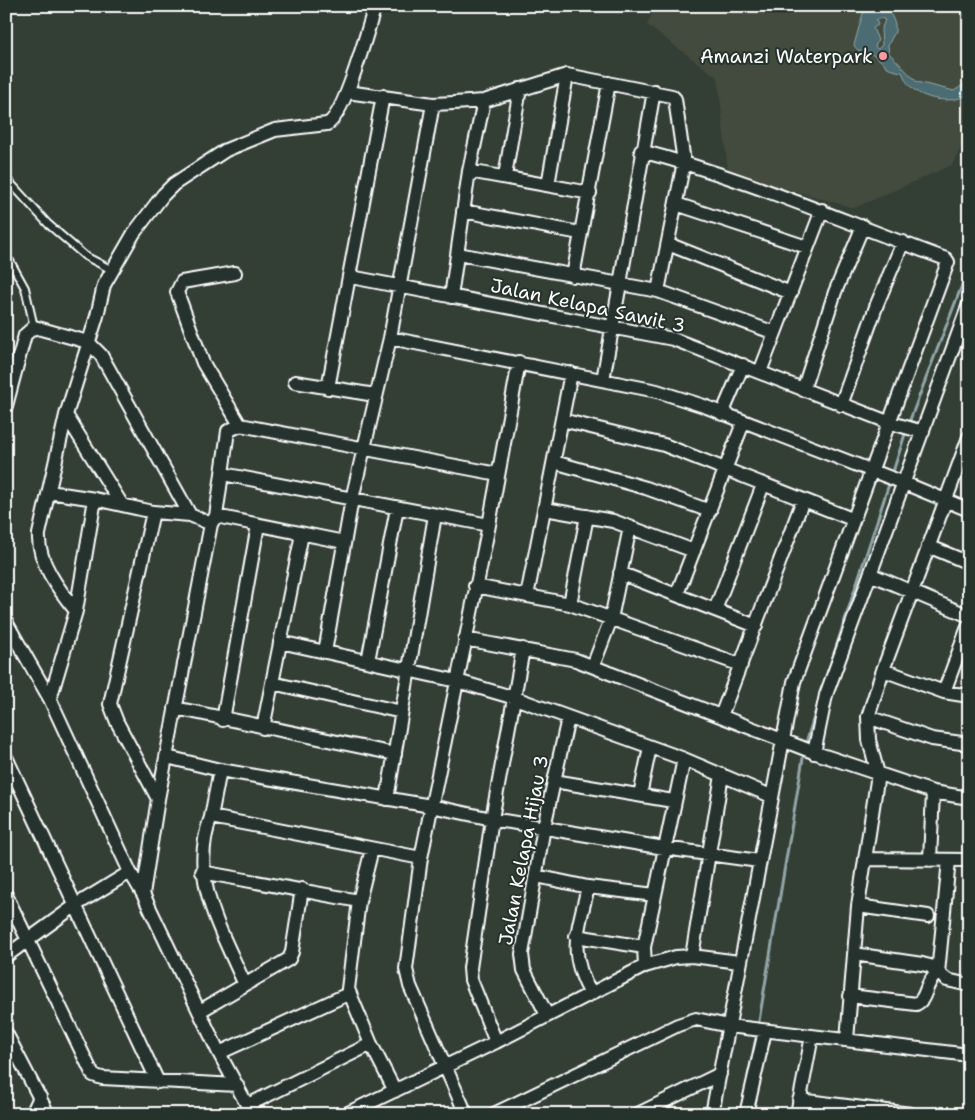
<svg xmlns="http://www.w3.org/2000/svg" width="975" height="1120" font-family="'Shantell Sans',sans-serif">
	<style>
		.built { fill: #434b3e }
		.water { fill: #4b6c72; stroke: #93a7aa; fill-rule: evenodd }
		.lines { fill: none; stroke-linecap: round; stroke-linejoin: round }
		.stream { stroke: #93a7aa; stroke-width: 3 }
		.service-casing { stroke: #fff; stroke-width: 10 }
		.minor-casing { stroke: #fff; stroke-width: 16 }
		.service { stroke: #26332d; stroke-width: 6 }
		.minor { stroke: #26332d; stroke-width: 12 }
		.poi-dot { fill: #ff9aa2; stroke: #26332d; stroke-width: 2 }
		.labels { text-anchor: middle; stroke-width: 4; stroke-linejoin: round; paint-order: stroke }
		.poi-label { font-size: 19px; fill: #fff; stroke: #26332d; text-anchor: end }
		.street-label { font-size: 19px; fill: #fff; stroke: #26332d }
	</style>
	<rect width="100%" height="100%" fill="#333e35"/>
	<filter id="ink" filterUnits="userSpaceOnUse"><feTurbulence type="fractalNoise" baseFrequency=".02" numOctaves="2"/><feDisplacementMap in="SourceGraphic" scale="10" xChannelSelector="R" yChannelSelector="G"/><feConvolveMatrix kernelMatrix="1 2 1 2 8 2 1 2 1" color-interpolation-filters="sRGB"/></filter>
	<g filter="url(#ink)">
		<!-- built -->
		<path class="built" d="M655,6H969V132L952,165L854,208L728,172L718,78L647,25Z"/>
		<!-- water -->
		<path class="water" d="M882,6H893L890,13L895,23V32L888,45L889,53L917,82L954,91L966,83L969,59V93C955,105 926,100 913,89C907,84 905,79 902,72C884,70 885,61 871,54C864,50 858,54 854,45L863,13L869,10L879,12ZM881,18L885,20L881,30L882,45L878,49L875,47L878,40L873,28L878,25L876,20Z"/>
		<g class="lines">
			<!-- stream -->
			<path class="stream" d="M908,425L969,267
				M892,475L906,431
				M827,675L890,481
				M805,746L820,697
				M758,1027L804,752
				M748,1076L757,1033"/>
			<defs>
				<path id="service" d="M6,178L48,224L85,256L112,270
					M10,261L25,288L34,327"/>
				<path id="minor" d="M347,92L433,104L454,103L484,101L567,75L672,96L675,99L684,162L658,291
					M641,151C746,178 844,222 946,259L948,262L794,682L712,1114
					M469,171L590,193
					M505,176L520,89
					M548,185L567,75
					M676,204L807,247
					M463,211L580,233
					M668,244L791,293
					M458,254L658,291L775,333
					M235,273L182,282L177,292L203,363L240,425
					M573,276L609,83
					M351,277L673,339L888,422L923,432
					M451,297L469,171L484,101
					M390,338L657,391L704,406L904,483L969,510
					M760,372L822,210
					M603,380L654,91
					M295,382L375,395
					M328,388L383,96
					M803,390L835,292L863,226
					M841,405L877,304L903,242
					M6,406L25,335L34,327L88,342L101,355L190,515
					M722,414L743,365
					M66,415L122,505
					M562,420L664,445L852,519
					M554,462L646,488L710,511
					M223,474L489,525
					M49,492L95,499L153,512L190,515L211,524
					M545,509L613,521L694,551
					M153,512L110,704L117,722L158,799
					M216,516L344,542
					M928,546L969,563
					M620,573L756,626
					M870,574L969,616
					M475,586L570,604L741,665
					M677,594L743,423
					M527,596L571,373
					M570,604L587,516
					M715,610L763,485
					M76,611C59,590 37,561 39,534L66,415L97,316L104,285L134,233L163,195L174,184L226,150L275,130L327,124C345,116 368,28 375,6
					M6,622L50,699L130,872L143,894L219,1053L252,1114
					M465,639L576,660L813,752L933,792L969,798
					M280,642L457,681L515,698L684,759L771,796
					M325,652L352,499L390,338L433,104
					M368,661L397,508
					M593,666L611,619L630,527
					M883,670L944,692L969,696
					M272,683L402,712
					M944,692L969,624
					M50,699L76,611L95,499
					M175,708L395,754
					M721,716L803,500
					M868,717L932,739L969,744
					M223,720L258,525
					M263,728L302,534
					M814,753L826,695L969,304
					M6,757L158,1082
					M167,757L220,770L431,806L492,819L664,848L759,861
					M554,781L673,801
					M6,788L10,766
					M640,795L650,747
					M387,799L435,515
					M211,817L220,770
					M372,849L359,901L348,989L371,1044L395,1091
					M865,859L969,860
					M930,860L933,792
					M202,872L359,901
					M536,876L588,887L655,895
					M588,887C578,931 567,952 591,994
					M143,894L158,799L211,524L216,516L228,431L240,425L498,474
					M6,895L93,1075L102,1078L237,1085
					M858,906L928,916
					M576,936L644,947
					M854,954L922,964L930,966L947,980L969,985
					M6,956L76,905L130,872
					M692,956L722,775
					M645,966L644,947L684,759
					M244,983C221,929 188,878 211,817L421,858
					M850,996L916,1004C928,999 923,984 938,973L949,860
					M200,1011L289,959L292,952L302,889
					M547,1015L524,970L522,954L544,827L568,718
					M6,1033L48,1114
					M847,1040L858,906L878,774L869,740L868,717L883,670L969,437
					M496,1042L471,980L470,968L492,819L523,649
					M219,1053L348,994
					M799,1100L911,1114
					M248,1105L371,1044
					M32,1114L40,1097
					M346,1114L496,1042L645,966L676,957L692,956L739,962
					M466,1114L410,986L406,969L421,858L489,525L519,362
					M494,1114L678,1025L696,1019L729,1026L969,1055
					M638,1114L720,1074
					M746,1114L765,1031
					M797,1114L812,1036"/>
			</defs>
			<!-- service casing -->
			<use href="#service" class="service-casing"/>
			<!-- minor casing -->
			<use href="#minor" class="minor-casing"/>
			<!-- service -->
			<use href="#service" class="service"/>
			<!-- minor -->
			<use href="#minor" class="minor"/>
		</g>
	</g>
	<!-- markers -->
	<circle class="poi-dot" cx="883" cy="56" r="5"/>
	<g class="labels">
		<!-- poi labels -->
		<g class="poi-label">
			<text x="873" y="63">Amanzi Waterpark</text>
		</g>
		<!-- street labels -->
		<g class="street-label">
			<text transform="translate(588 305) rotate(12)" y="7">Jalan Kelapa Sawit 3</text>
			<text transform="translate(523 850) rotate(-79)" y="7">Jalan Kelapa Hijau 3</text>
		</g>
	</g>
	<!-- margin -->
	<rect width="975" height="1120" fill="none" stroke="#26332d" stroke-width="25"/>
	<rect x="12" y="12" width="950" height="1095" fill="none" stroke="#fff" stroke-width="2" filter="url(#ink)"/>
</svg>
